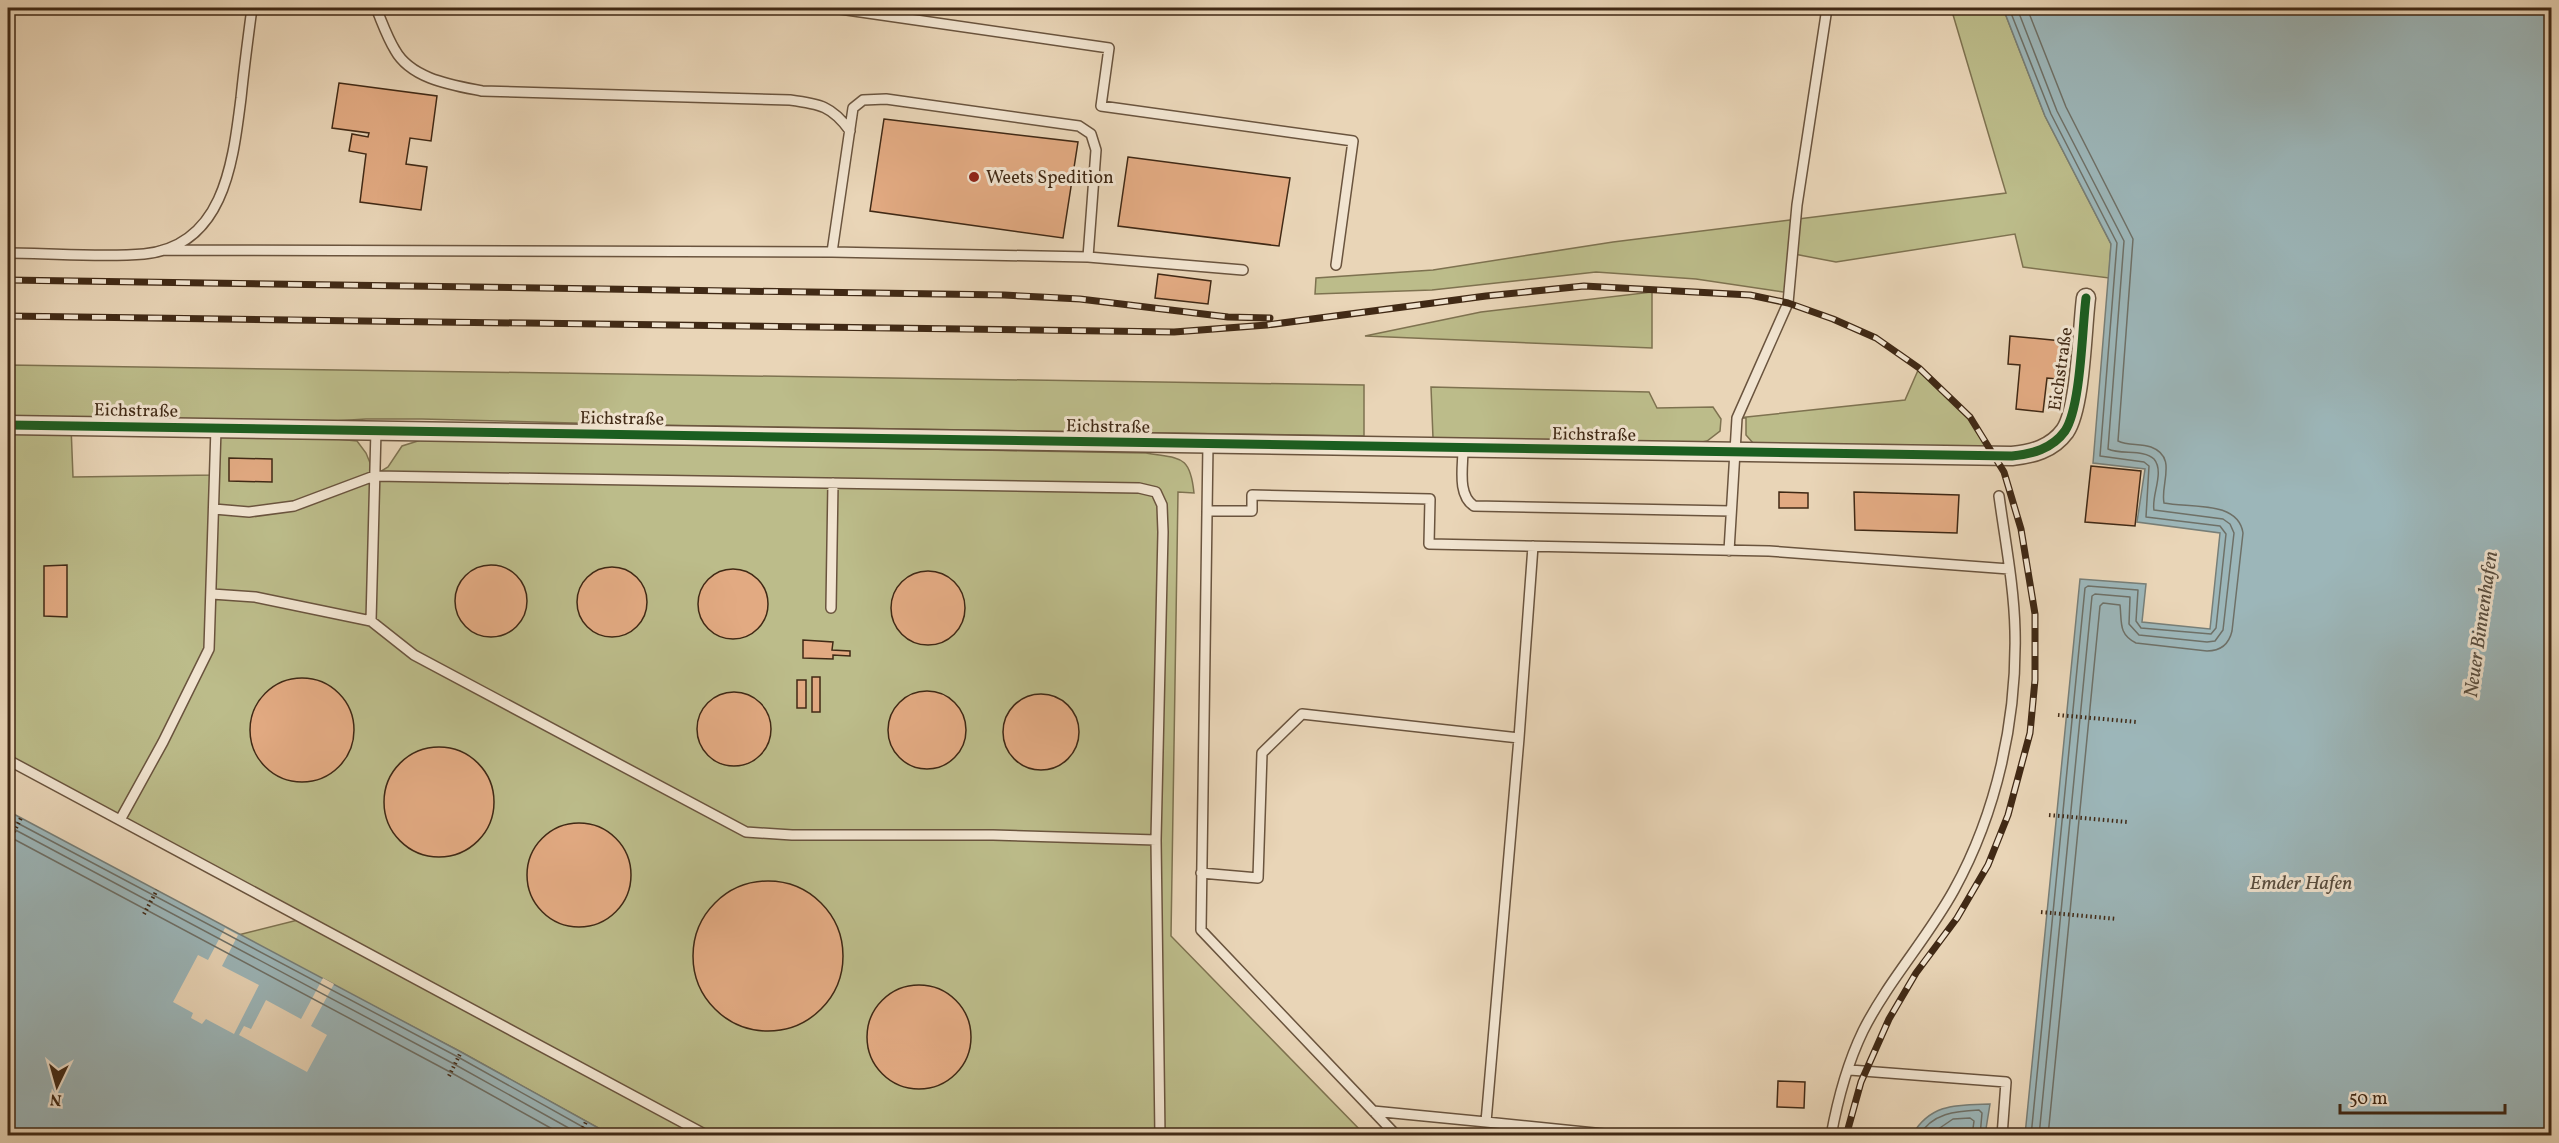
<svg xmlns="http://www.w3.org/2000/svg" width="2559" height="1143" font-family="Vollkorn,serif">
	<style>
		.green { fill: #bcbc8a; stroke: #7e7250; stroke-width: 1.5; fill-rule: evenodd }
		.water { fill: #9cb6b9; stroke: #777e77; stroke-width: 1.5 }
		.pier { fill: #e9d5b7 }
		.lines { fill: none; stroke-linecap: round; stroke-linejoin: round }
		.shore { stroke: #6e7067; stroke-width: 1.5 }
		.building { fill: #e2aa82; stroke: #402915; stroke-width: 1.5 }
		.lane-casing { stroke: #6a543e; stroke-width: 12 }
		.street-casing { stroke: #6a543e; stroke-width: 21 }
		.path { stroke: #402915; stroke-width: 4; stroke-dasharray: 1.5 3; stroke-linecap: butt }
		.lane { stroke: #f1e4d0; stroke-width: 9 }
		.street { stroke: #f1e4d0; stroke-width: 18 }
		.rail-casing { stroke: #402915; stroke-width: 7 }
		.rail { stroke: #f1e4d0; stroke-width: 4.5; stroke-dasharray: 14; stroke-linecap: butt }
		.cycleway-casing { stroke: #f1e4d0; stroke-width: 13 }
		.cycleway { stroke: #1b5e20; stroke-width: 9 }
		.poi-dot { fill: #8f2418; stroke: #f1e4d0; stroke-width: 2 }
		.labels { text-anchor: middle; stroke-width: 6; stroke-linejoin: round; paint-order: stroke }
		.poi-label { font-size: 18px; fill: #402915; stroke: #f1e4d0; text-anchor: start }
		.street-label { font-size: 18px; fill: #402915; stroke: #f1e4d0 }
		.water-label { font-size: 20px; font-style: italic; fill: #574c3e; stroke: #f1e4d0 }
	</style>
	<rect width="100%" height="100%" fill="#e9d5b7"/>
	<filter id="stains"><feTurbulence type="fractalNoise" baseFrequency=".00333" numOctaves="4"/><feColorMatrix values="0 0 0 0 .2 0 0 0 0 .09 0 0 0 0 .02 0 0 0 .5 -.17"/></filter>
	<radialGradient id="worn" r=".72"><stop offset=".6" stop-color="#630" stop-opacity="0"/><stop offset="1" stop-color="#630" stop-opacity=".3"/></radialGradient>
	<!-- green -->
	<path class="green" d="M1951,8H2003L2045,116L2111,244L2109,278L2023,267L2015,234L1836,262L1794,254L1790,293L1696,279L1596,272L1432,290L1315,294L1316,278L1433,270L1613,242L2006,193Z
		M1652,292V348L1365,336L1481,312Z
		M8,365L1364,385V436L650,425L422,419H366L222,428L357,441L366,453L375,475L388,467L402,446L421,440L1146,453C1180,459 1190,454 1194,493L1178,492L1171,936L1365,1135H611L461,1052L238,935L302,919L8,760ZM71,426L216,428L214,475L73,477Z
		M1919,368L1970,417L1994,456L1753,443L1746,435V418H1737L1905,400Z
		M1431,387L1649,392L1657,408L1713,407L1721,419L1720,431L1707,441L1697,443L1433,438Z"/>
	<!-- water -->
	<path class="water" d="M2003,8H2551V1135H2025L2080,579L2146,584L2142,622L2210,629L2220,533L2137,522L2145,469L2093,463L2111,244L2045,116Z
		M8,811L461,1052L611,1135H8Z
		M1990,1104L1985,1135H1912C1931,1103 1957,1105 1990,1104Z"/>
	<!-- pier -->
	<path class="pier" d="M225,928L238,935L222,966L259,985L234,1034L206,1019L202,1024L191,1018L193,1013L173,1002L198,955L208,960Z
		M323,978L334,984L311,1026L327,1035L307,1072L239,1035L244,1026L251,1029L266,1000L301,1019Z"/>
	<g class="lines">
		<!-- shore -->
		<path class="shore" d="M2009,8L2051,114L2117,243L2100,456L2144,462L2149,466L2146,517L2220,526L2226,534L2216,628L2211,634L2141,628L2136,621L2138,590L2088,586L2085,588L2031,1136
			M2017,8L2057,111L2124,241L2108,449C2121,455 2144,449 2154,459C2165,472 2151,496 2154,510L2223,519L2230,524L2234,533L2223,630L2215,641L2207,642L2139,635L2129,624L2130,597L2095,594L2092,596L2039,1136
			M2027,8L2066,107L2133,239L2118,441C2128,446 2140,443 2151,447C2178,457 2160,484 2164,503C2189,508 2238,500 2243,533L2232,631C2229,644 2220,651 2207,651L2136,643C2118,634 2122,622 2120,605L2103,603L2100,606L2048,1136
			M8,818L458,1057L599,1136
			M8,826L454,1064L583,1136
			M8,836L450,1072L565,1136
			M1919,1136C1932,1113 1956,1111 1979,1110L1982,1113L1980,1136
			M1928,1136L1953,1119L1970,1118L1974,1121L1972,1136"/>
	</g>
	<!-- building -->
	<path class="building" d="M339,83L437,96L431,141L410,138L406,164L427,167L421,210L360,202L366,154L349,151L352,134L368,137L369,133L332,128Z
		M884,119L1078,142L1063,238L870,211Z
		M1128,157L1290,178L1279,246L1118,226Z
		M1158,274L1211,281L1208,304L1155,298Z
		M2010,336L2062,341L2058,379L2047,378L2043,412L2016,409L2020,365L2008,364Z
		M229,458L272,459V482L229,481Z
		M2091,466L2141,471L2135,526L2085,522Z
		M1779,492L1808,493V508H1779Z
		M1854,492L1959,495L1957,533L1855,530Z
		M455 601a36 36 0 1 1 72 0a36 36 0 1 1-72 0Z
		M67,565V617L44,616V566Z
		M577 602a35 35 0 1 1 70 0a35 35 0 1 1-70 0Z
		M698 604a35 35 0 1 1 70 0a35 35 0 1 1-70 0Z
		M891 608a37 37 0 1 1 74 0a37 37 0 1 1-74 0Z
		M803,640L833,642L832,650L850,651V656L833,655V659L803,658Z
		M812,677H820V712H812Z
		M250 730a52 52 0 1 1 104 0a52 52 0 1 1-104 0Z
		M797,680H806V708H797Z
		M888 730a39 39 0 1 1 78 0a39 39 0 1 1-78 0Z
		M697 729a37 37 0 1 1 74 0a37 37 0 1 1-74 0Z
		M1003 732a38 38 0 1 1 76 0a38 38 0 1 1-76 0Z
		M384 802a55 55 0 1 1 110 0a55 55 0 1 1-110 0Z
		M527 875a52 52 0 1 1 104 0a52 52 0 1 1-104 0Z
		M693 956a75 75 0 1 1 150 0a75 75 0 1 1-150 0Z
		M867 1037a52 52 0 1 1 104 0a52 52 0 1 1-104 0Z
		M1778,1081L1805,1082L1804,1108L1777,1107Z"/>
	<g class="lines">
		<defs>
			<path id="lane" d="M376,8C382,22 387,37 395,50C411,79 452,85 482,91L790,100C820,104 832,106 850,131
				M833,8L1109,48L1101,106L1353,141L1336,265
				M163,250L832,252L1088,257L1243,270
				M832,252L853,108L863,100L886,99L1079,126L1091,134L1096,150L1088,257
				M8,253C52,253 101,258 144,254C225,246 233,160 241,98C244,68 248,38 252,8
				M1208,444L1201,930L1397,1136
				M1463,449C1463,467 1457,495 1474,506L1731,511
				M214,509L249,512L294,506L374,476L1139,488L1156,492L1162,505L1163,532L1156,840L1160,1136
				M1207,511H1252V495L1430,499L1429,544L1769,551L2009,569
				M1729,551L1737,418L1788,303L1797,205L1827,8
				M212,594L255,597L371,621L376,430
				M831,608L833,483
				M371,621L414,655L746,832L792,835H993L1156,840
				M8,760L708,1136
				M120,820L163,742L209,649L216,428
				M1201,873L1258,878L1262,753L1302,714L1519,738
				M1850,1070L2006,1082L2002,1136
				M1373,1111L1486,1122L1519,738L1533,546
				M1486,1122L1624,1136
				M1831,1136C1837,1103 1848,1062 1863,1031C1888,981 1927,939 1954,890C1997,812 2017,719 2015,631C2014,586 2005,540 1999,496"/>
			<path id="street" d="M8,425L2012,456C2032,454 2052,449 2065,431C2081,407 2082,329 2086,298"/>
		</defs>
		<!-- lane casing -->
		<use href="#lane" class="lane-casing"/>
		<!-- street casing -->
		<use href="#street" class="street-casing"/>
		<!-- path -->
		<path class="path" d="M2058,715L2137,722
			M2049,815L2127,822
			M8,844L21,818
			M2041,912L2117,919
			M144,914L157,890
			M449,1076L461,1052
			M579,1136L586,1122"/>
		<!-- lane -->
		<use href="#lane" class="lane"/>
		<!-- street -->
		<use href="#street" class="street"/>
		<defs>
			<path id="rail" d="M8,280L1004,295L1080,299L1228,317L1270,318
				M8,316L1174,332L1267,325L1486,296L1584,286L1750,295L1788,303L1833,319L1876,338L1919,368L1970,417L2004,472L2021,529L2035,614V680L2030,733L2008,815L1988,865L1957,918L1916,973L1889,1019L1861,1082L1846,1136"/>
		</defs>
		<!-- rail casing -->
		<use href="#rail" class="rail-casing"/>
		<!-- rail -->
		<use href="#rail" class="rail"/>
		<defs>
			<path id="cycleway" d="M8,425L2012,456C2032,454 2052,449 2065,431C2081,407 2082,329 2086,298"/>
		</defs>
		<!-- cycleway casing -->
		<use href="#cycleway" class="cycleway-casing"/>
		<!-- cycleway -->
		<use href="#cycleway" class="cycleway"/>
	</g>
	<!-- markers -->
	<circle class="poi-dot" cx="974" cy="177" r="6"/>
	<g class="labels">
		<!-- poi labels -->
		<g class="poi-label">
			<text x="986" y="183">Weets Spedition</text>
		</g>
		<!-- street labels -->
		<g class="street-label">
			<text transform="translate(2060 369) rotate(-82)" y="6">Eichstraße</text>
			<text transform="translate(136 410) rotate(1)" y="6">Eichstraße</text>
			<text transform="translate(622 418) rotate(1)" y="6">Eichstraße</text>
			<text transform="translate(1108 426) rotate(1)" y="6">Eichstraße</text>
			<text transform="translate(1594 434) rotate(1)" y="6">Eichstraße</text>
		</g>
		<!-- water labels -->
		<g class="water-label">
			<text transform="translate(2480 624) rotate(-82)" y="7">Neuer Binnenhafen</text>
			<text x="2301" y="889">Emder Hafen</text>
		</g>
	</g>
	<!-- margin -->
	<rect width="2559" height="1143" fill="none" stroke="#e9d5b7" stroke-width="30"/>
	<rect x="9" y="9" width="2541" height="1125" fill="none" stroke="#402915" stroke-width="3"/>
	<rect x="15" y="15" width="2529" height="1113" fill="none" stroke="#402915" stroke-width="1.5"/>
	<!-- north arrow -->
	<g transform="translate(57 1086) rotate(185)" stroke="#f1e4d0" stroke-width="4.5" paint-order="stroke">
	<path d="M0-4.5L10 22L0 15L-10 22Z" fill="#402915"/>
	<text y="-9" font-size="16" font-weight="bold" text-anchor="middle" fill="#402915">N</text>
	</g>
	<!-- scale -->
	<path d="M2340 1104v9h165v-9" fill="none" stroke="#402915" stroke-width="3"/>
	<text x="2349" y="1104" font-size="18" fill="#402915" stroke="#f1e4d0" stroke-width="4.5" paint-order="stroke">50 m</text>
	<rect width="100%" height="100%" filter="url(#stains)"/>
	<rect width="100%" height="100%" fill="url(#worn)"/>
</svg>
